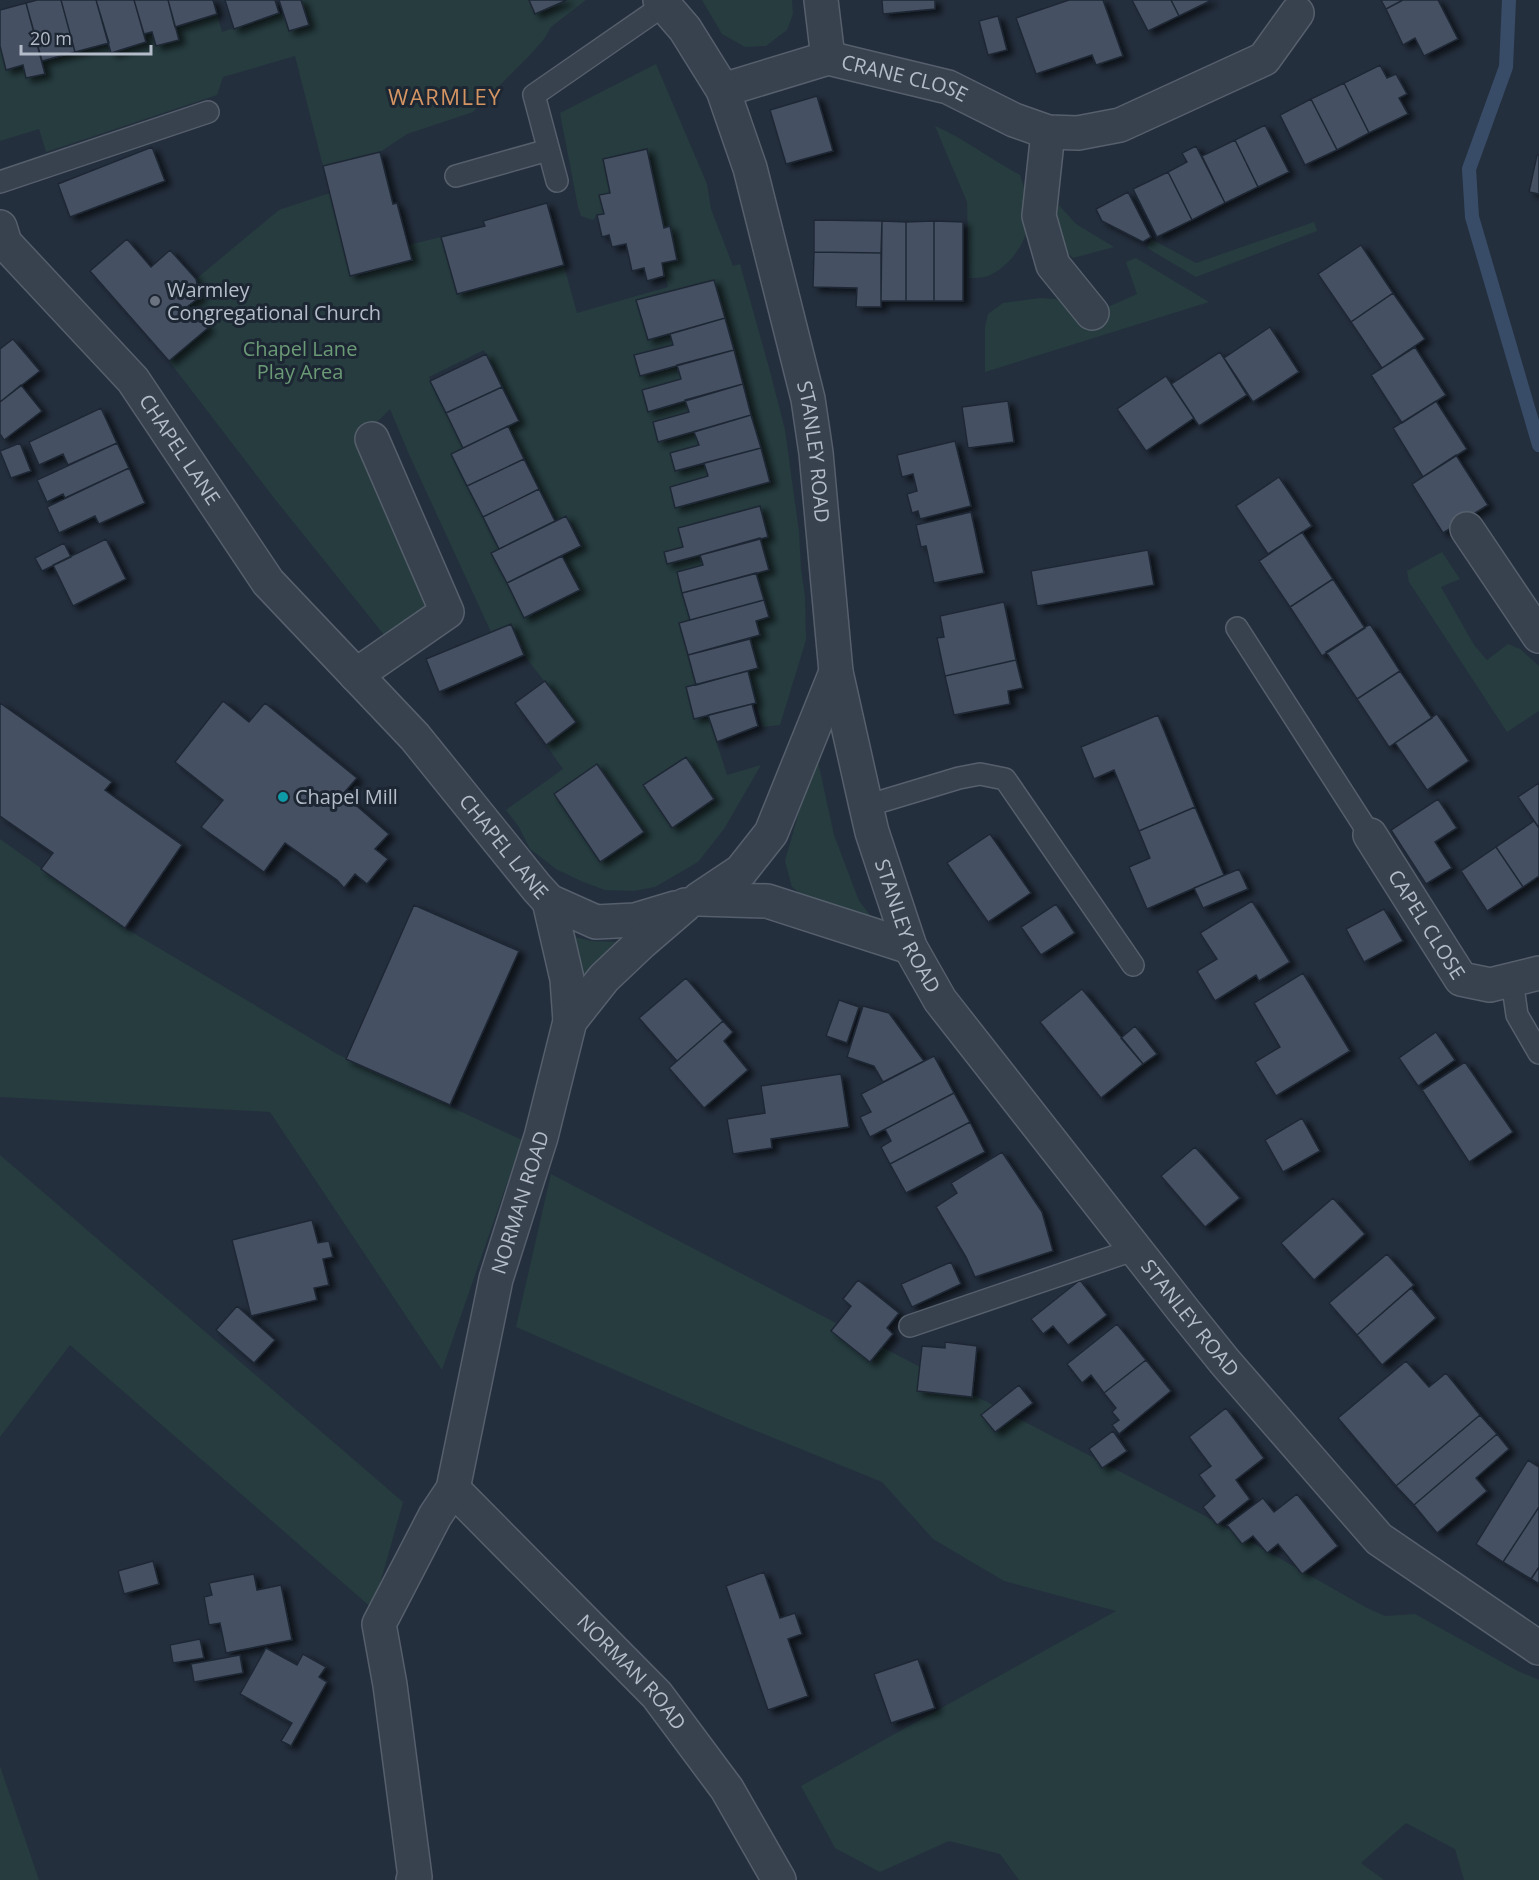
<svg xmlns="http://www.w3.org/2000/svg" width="1539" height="1880" font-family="'Open Sans',sans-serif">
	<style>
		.green { fill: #263c3f; fill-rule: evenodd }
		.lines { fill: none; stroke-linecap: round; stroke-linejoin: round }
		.stream { stroke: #394c67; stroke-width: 14 }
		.building { fill: #455162; stroke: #1f2835; stroke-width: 1.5; filter: url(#shadow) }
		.service-casing { stroke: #565f6c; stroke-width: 24 }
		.minor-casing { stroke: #565f6c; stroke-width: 36 }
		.tertiary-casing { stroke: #565f6c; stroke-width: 36 }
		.service { stroke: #38414e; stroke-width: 21 }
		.minor { stroke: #38414e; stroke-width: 33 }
		.tertiary { stroke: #38414e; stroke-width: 33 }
		.worship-dot { fill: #6b7280; stroke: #1d2633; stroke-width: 2 }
		.culture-dot { fill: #0f9aa8; stroke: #1d2633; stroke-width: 2 }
		.labels { text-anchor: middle; stroke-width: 6; stroke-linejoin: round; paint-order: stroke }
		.street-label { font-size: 20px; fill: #b4bcc9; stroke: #1d2633 }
		.poi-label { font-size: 20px; fill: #b4bcc9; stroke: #1d2633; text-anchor: start }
		.park-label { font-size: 20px; fill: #6b9a76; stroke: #1d2633 }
		.quarter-label { font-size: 22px; letter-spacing: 1.5px; fill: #d59563; stroke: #1d2633 }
	</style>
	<defs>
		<filter id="shadow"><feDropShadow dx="6" dy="4" stdDeviation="3" flood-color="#0009"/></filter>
	</defs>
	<rect width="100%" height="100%" fill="#242f3e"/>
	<!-- green -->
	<path class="green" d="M279,0H529L535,14L567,0H586L551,27L544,39L530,55L473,112L407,134L380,152L323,166L295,56L223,77L217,95L46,152L39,129L0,141V46L6,69L23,65L27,78L44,74L42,61L109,43L112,52L146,42L144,34L152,32L156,46L179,40L175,27L217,14L222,32L279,13L284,14Z
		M702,0H792L793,14L787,30L766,46L745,47L722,34Z
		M656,64L707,184L711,209L733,266L740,264L771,375L785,430L799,532L801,569L805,597L806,640L780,725L762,727L748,671L757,668L750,639L760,635L756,621L768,617L756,573L769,570L760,538L768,536L760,506L678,528L683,547L664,552L667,564L700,555L703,565L677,572L690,620L679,623L696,685L686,688L694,719L708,715L727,775L761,765L724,829L698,862L655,887L634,891L605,890L581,881L556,869L530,849L519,827L506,810L563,769L546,745L576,722L524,655L511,624L491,632L408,452L390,409L361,438L431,605L385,636L274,498L169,361L208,328L188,306L200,296L196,279L279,210L330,193L351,276L411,260L408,245L441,237L457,294L564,266L577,313L668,287L662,263L677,259L670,227L664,228L647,149L603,159L610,193L599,195L604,214L597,215L593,220L581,216L578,207L560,113ZM714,280L768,474L773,485L770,482L676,508L670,487L708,476L704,463L675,471L670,453L699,445L694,432L658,441L653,422L689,412L685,400L648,411L642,391L681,379L677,365L635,355L673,345L670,334L648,340L637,300ZM484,350L519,420L508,426L555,521L566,516L581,546L562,556L579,589L524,617L492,553L499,549L452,454L463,448L429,377Z
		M935,126C965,139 990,159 1020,175C1025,190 1031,209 1028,226C1024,247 1007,268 988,276C982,278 975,278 969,278L967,202Z
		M1048,193L1076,224L1114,247L1073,258L1056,243Z
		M1314,222L1317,231L1196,277L1147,248L1151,239L1196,263Z
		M1136,258L1209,302L985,372V327L988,314L1003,303L1040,298L1056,299L1101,310L1137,294L1126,262Z
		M1442,552L1460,579L1441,587L1474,645L1487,660L1508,644L1520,649L1539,666V711L1507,732L1409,582L1407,571Z
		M817,757L834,835L859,901L875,921L825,912L792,887L785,861L798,815Z
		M0,839L125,928L337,1054L522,1140L442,1370L270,1112L0,1097Z
		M566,935L592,941L619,942L578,990Z
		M0,1155L403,1502L373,1609L70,1345L0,1437Z
		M551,1174L1207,1517L1367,1608L1385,1616L1415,1614L1518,1671L1539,1680V1880H1464L1455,1849L1406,1823L1361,1863L1384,1880H1019L1000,1854L949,1841L880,1872L835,1848L801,1786L1116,1611L1004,1581L933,1539L882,1482L744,1426L516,1327Z
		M0,1766L39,1880H0Z"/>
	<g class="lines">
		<!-- stream -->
		<path class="stream" d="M1509,0L1506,67L1469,169L1472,217L1539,445"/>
	</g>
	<!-- building -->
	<path class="building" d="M37,0H61L75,52L42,61L26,3Z
		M61,0H96L109,43L75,52Z
		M96,0H134L146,42L111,53Z
		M134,0H168L179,40L156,46L152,32L144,34Z
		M168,0H213L217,14L175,27Z
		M225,0H275L279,13L234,29Z
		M279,0H301L309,25L289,31Z
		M529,0H567L535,14Z
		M882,0H935V9L883,14Z
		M1069,0H1103L1123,56L1096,65L1092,55L1036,74L1016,18Z
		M1132,0H1171L1179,16L1148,31Z
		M1171,0H1212L1179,16Z
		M1381,0H1403L1386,9Z
		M1403,0H1438L1458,39L1424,56L1415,38L1403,45L1386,9Z
		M26,3L45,74L26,78L23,65L6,70L0,46V10Z
		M998,16L1007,50L988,55L979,21Z
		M1380,65L1387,78L1396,74L1407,94L1399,98L1408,114L1369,133L1344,83Z
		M1344,83L1369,133L1337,150L1311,99Z
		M817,96L833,151L786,164L770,110Z
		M1311,99L1337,150L1305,165L1280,115Z
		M1265,125L1289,172L1258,187L1235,140Z
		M1235,140L1258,187L1225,203L1202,156Z
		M1196,146L1225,203L1192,220L1168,172L1187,162L1182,153Z
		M152,147L165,181L70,217L58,184Z
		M647,149L664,228L670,226L677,260L662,263L664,276L647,281L644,268L632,271L626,244L612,247L609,235L602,237L597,215L604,214L599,195L610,193L603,159Z
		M380,152L393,204L397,203L412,260L350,276L323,166Z
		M1537,155H1539V194L1529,192Z
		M1168,172L1192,220L1157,237L1133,189Z
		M1128,192L1151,237L1143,242L1102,221L1096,209Z
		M547,203L564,265L457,294L441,237L485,226L483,221Z
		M814,220L882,221L881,253L814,252Z
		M882,221L906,222V301H881Z
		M934,221L963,222V301H934Z
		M934,221V301H906V222Z
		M127,239L151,267L170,250L196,279L200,297L188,306L208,328L169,361L90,271Z
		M1361,245L1393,293L1351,322L1318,274Z
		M814,252L881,253V307H856L857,288L813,287Z
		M714,280L725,318L648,340L636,300Z
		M1393,293L1425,339L1382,368L1351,322Z
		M725,318L734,350L640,376L634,355L673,345L670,334Z
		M1270,327L1299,372L1253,402L1224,358Z
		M13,339L40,371L0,402V349Z
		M1415,347L1446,395L1402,423L1371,375Z
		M734,350L743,384L648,412L642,390L681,379L677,365Z
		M1220,352L1247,395L1199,426L1171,384Z
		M486,354L502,387L446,413L430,381Z
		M1166,376L1194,418L1146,451L1117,409Z
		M743,384L751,415L658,442L653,422L689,412L685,400Z
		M21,385L42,411L4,440L0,434V402Z
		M502,387L519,421L463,448L446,413Z
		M1008,401L1014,442L968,448L962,407Z
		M1436,401L1467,449L1423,477L1393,428Z
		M101,408L117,443L68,465L63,454L39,465L29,442Z
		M751,415L761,448L675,471L670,453L699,445L694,432Z
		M508,426L524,459L467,486L451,454Z
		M955,441L971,506L920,519L918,511L912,513L907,494L917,491L913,474L902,477L897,455Z
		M20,443L31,471L11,478L0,451Z
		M117,443L129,468L65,498L63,494L47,502L37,480Z
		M761,448L770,482L675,508L670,487L708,476L704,463Z
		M1456,455L1488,505L1443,533L1412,484Z
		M524,459L539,489L483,517L467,486Z
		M129,468L145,503L99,524L95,516L59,533L47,507Z
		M1279,477L1312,526L1268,554L1236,506Z
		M539,489L555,521L499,549L483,517Z
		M760,506L768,537L667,564L664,552L683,547L678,528Z
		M971,512L984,573L934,583L926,546L921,547L916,525Z
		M566,516L581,546L507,583L491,553Z
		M1302,532L1333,579L1290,607L1259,561Z
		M760,538L769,570L682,593L677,572L703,565L700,555Z
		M106,539L126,579L73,606L53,565Z
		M64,543L71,557L42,571L35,558Z
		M1148,550L1154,585L1037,606L1031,571Z
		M562,556L580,590L524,618L507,583Z
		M756,573L764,600L690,620L682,593Z
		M1333,579L1365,628L1322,656L1290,607Z
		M764,600L769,617L756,621L760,635L688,655L679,623Z
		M1004,602L1016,660L945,676L937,638L944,637L940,616Z
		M511,624L524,655L439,692L426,659Z
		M1370,624L1400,671L1357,699L1326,652Z
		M750,639L758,668L696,685L688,655Z
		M1016,660L1023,688L1008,691L1010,704L954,715L945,676Z
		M748,671L756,703L694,719L686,687Z
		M1400,671L1432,718L1389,747L1357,699Z
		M545,681L576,722L546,745L515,703Z
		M223,701L249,722L265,703L357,778L343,794L389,834L375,849L388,859L367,884L355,874L344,888L337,880L285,843L264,872L201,827L223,800L175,762Z
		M0,703L112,782L105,790L182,845L125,928L41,869L53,853L0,816Z
		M752,704L758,726L717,742L708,715Z
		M1437,714L1469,761L1427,790L1395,743Z
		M1158,715L1195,807L1139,831L1114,770L1094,779L1081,747Z
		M686,757L714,799L672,828L643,785Z
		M597,764L644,832L600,862L554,794Z
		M1539,783V828L1518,797Z
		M1438,799L1457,828L1435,842L1452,868L1426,884L1391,830Z
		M1195,807L1224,875L1147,909L1129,867L1150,858L1139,831Z
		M1534,821L1539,828V876L1523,887L1496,847Z
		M990,834L1031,893L988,922L947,863Z
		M1496,847L1523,887L1487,911L1461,871Z
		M1239,869L1248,889L1203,908L1194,888Z
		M1252,901L1290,962L1259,981L1256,975L1215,1001L1197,971L1217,959L1200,933Z
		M1056,904L1075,933L1041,955L1021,927Z
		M414,905L519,951L450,1105L346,1059Z
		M1384,909L1403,941L1364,962L1346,929Z
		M1303,973L1350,1051L1276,1096L1255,1062L1280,1047L1254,1003Z
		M686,978L723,1021L677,1061L639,1018Z
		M1082,989L1143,1064L1101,1098L1040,1022Z
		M839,1000L859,1007L847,1043L826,1036Z
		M863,1006L889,1013L924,1061L883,1082L874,1066L847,1057Z
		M723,1021L733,1032L724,1041L748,1070L704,1108L669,1068Z
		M1135,1026L1157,1054L1143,1064L1121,1038Z
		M1436,1032L1455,1060L1418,1086L1399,1058Z
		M934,1056L954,1093L870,1137L860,1117L871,1112L861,1094Z
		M1465,1062L1513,1132L1469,1162L1422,1090Z
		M841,1074L849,1127L771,1139L772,1148L733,1154L727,1119L765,1113L761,1086Z
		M954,1093L970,1122L890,1164L881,1147L891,1141L885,1129Z
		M1302,1118L1320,1151L1283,1172L1265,1140Z
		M970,1122L985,1152L906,1193L890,1164Z
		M1195,1147L1240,1198L1205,1227L1161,1176Z
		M1002,1152L1042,1212L1053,1251L975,1277L966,1257L936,1207L957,1193L951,1183Z
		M1333,1198L1365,1234L1314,1280L1281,1243Z
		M312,1220L318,1243L329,1241L333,1257L323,1259L329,1285L314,1288L317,1300L251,1316L232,1240Z
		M1387,1254L1414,1285L1357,1335L1329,1303Z
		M951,1262L961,1284L912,1307L901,1284Z
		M858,1280L899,1313L887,1328L893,1334L870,1362L831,1331L851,1306L843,1299Z
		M1080,1280L1107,1315L1068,1345L1053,1326L1043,1334L1031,1319Z
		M1411,1288L1436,1318L1382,1365L1357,1335Z
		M237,1306L275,1340L254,1363L216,1330Z
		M1117,1324L1146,1360L1104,1393L1091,1375L1082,1383L1067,1364Z
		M945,1342L977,1346L972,1397L917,1391L922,1346L945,1348Z
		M1146,1360L1171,1391L1119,1434L1112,1425L1119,1420L1112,1412L1116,1408L1104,1393Z
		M1406,1361L1429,1387L1446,1373L1480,1415L1396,1486L1338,1418Z
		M1019,1385L1033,1403L995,1432L981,1415Z
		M1226,1408L1264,1458L1236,1480L1250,1499L1217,1525L1203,1507L1215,1496L1199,1475L1211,1466L1189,1437Z
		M1480,1415L1497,1434L1414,1505L1396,1486Z
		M1113,1431L1127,1451L1102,1468L1089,1449Z
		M1497,1434L1509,1449L1476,1478L1487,1491L1437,1533L1414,1505Z
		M1528,1460L1539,1467V1507L1503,1562L1476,1544Z
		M1297,1494L1338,1546L1302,1574L1278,1544L1267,1553L1253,1536L1242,1544L1227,1525L1263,1498L1274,1512Z
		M1539,1507V1567L1531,1579L1503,1562Z
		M153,1561L159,1584L124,1594L118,1571Z
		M1539,1567V1584L1531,1579Z
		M764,1572L780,1618L795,1613L802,1634L788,1639L808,1696L768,1710L726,1586Z
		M254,1574L257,1590L281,1585L292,1640L226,1653L220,1623L209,1625L204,1597L212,1595L209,1583Z
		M200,1639L204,1658L173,1663L170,1645Z
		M266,1648L297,1665L303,1654L326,1667L319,1677L327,1682L291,1746L281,1741L292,1723L240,1694Z
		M240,1655L243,1673L194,1682L191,1664Z
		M918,1659L935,1708L891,1723L874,1674Z"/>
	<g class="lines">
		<defs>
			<path id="service" d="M456,176L548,150
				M557,181L534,95L664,5
				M0,182L208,112
				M1237,628L1370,835
				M866,806L959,778L980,774L1005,779L1133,965
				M1512,980L1517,1015L1539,1053
				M910,1326L1136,1249"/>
			<g id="minor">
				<path d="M821,0L828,58"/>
				<path id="s1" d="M723,90L828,58L948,87L1014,120L1048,132L1078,133L1120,125L1264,59L1297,13"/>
				<path d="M1048,132L1039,216L1053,265L1092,313"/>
				<path id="s2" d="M0,227L5,243L133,380L268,582L415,737L537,888L549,901L596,922L635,920L675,908"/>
				<path d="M1467,529L1539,636"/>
				<path d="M836,672L771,833L741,871L699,899L767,901L910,947"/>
				<path d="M356,675L447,612L372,439"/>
				<path id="s3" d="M1370,835L1461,979L1490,985L1539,973"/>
				<path d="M549,901L567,979L570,1021"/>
				<path id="s4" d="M453,1489L657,1695L727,1789L779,1880"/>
				<path id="s5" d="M413,1880L415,1877L390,1685L379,1624L435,1516L453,1489L496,1279L541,1137L570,1021L604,978L642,942L685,905"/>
			</g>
			<g id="tertiary">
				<path id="s6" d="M660,0L685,29L723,90L750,168L808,399L816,453L836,672L866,806L872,832L910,947L940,1000L1183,1310L1225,1362L1379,1539L1539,1648"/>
			</g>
		</defs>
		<!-- service casing -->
		<use href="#service" class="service-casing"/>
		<!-- minor casing -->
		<use href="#minor" class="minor-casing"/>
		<!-- tertiary casing -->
		<use href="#tertiary" class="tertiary-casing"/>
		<!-- service -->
		<use href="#service" class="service"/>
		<!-- minor -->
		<use href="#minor" class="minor"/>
		<!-- tertiary -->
		<use href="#tertiary" class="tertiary"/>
	</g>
	<!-- markers -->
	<circle class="worship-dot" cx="155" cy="301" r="6"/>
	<circle class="culture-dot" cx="283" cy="797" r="6"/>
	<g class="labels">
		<!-- street labels -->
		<g class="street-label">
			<text dy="7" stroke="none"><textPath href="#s1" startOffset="189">CRANE CLOSE</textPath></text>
			<text dy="7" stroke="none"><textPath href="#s2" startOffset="288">CHAPEL LANE</textPath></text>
			<text dy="7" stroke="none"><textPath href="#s6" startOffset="484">STANLEY ROAD</textPath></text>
			<text dy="7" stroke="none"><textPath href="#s2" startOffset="802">CHAPEL LANE</textPath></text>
			<text dy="7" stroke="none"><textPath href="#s3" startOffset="106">CAPEL CLOSE</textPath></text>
			<text dy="7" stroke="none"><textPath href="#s6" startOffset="970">STANLEY ROAD</textPath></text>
			<text dy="7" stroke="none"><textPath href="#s5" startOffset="708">NORMAN ROAD</textPath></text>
			<text dy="7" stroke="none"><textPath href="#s6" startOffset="1456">STANLEY ROAD</textPath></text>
			<text dy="7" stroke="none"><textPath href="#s4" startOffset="256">NORMAN ROAD</textPath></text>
		</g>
		<!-- poi labels -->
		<g class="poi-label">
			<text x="167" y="297">Warmley<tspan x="167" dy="23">Congregational Church</tspan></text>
			<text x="295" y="804">Chapel Mill</text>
		</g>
		<!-- park labels -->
		<g class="park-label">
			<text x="300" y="356">Chapel Lane<tspan x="300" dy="23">Play Area</tspan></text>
		</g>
		<!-- quarter labels -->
		<g class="quarter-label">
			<text x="445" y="105">WARMLEY</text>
		</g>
	</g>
	<!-- scale -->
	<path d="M21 45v9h130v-9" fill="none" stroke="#b4bcc9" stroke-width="3"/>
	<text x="30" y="45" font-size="18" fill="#b4bcc9" stroke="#1d2633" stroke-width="4.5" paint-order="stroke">20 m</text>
</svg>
